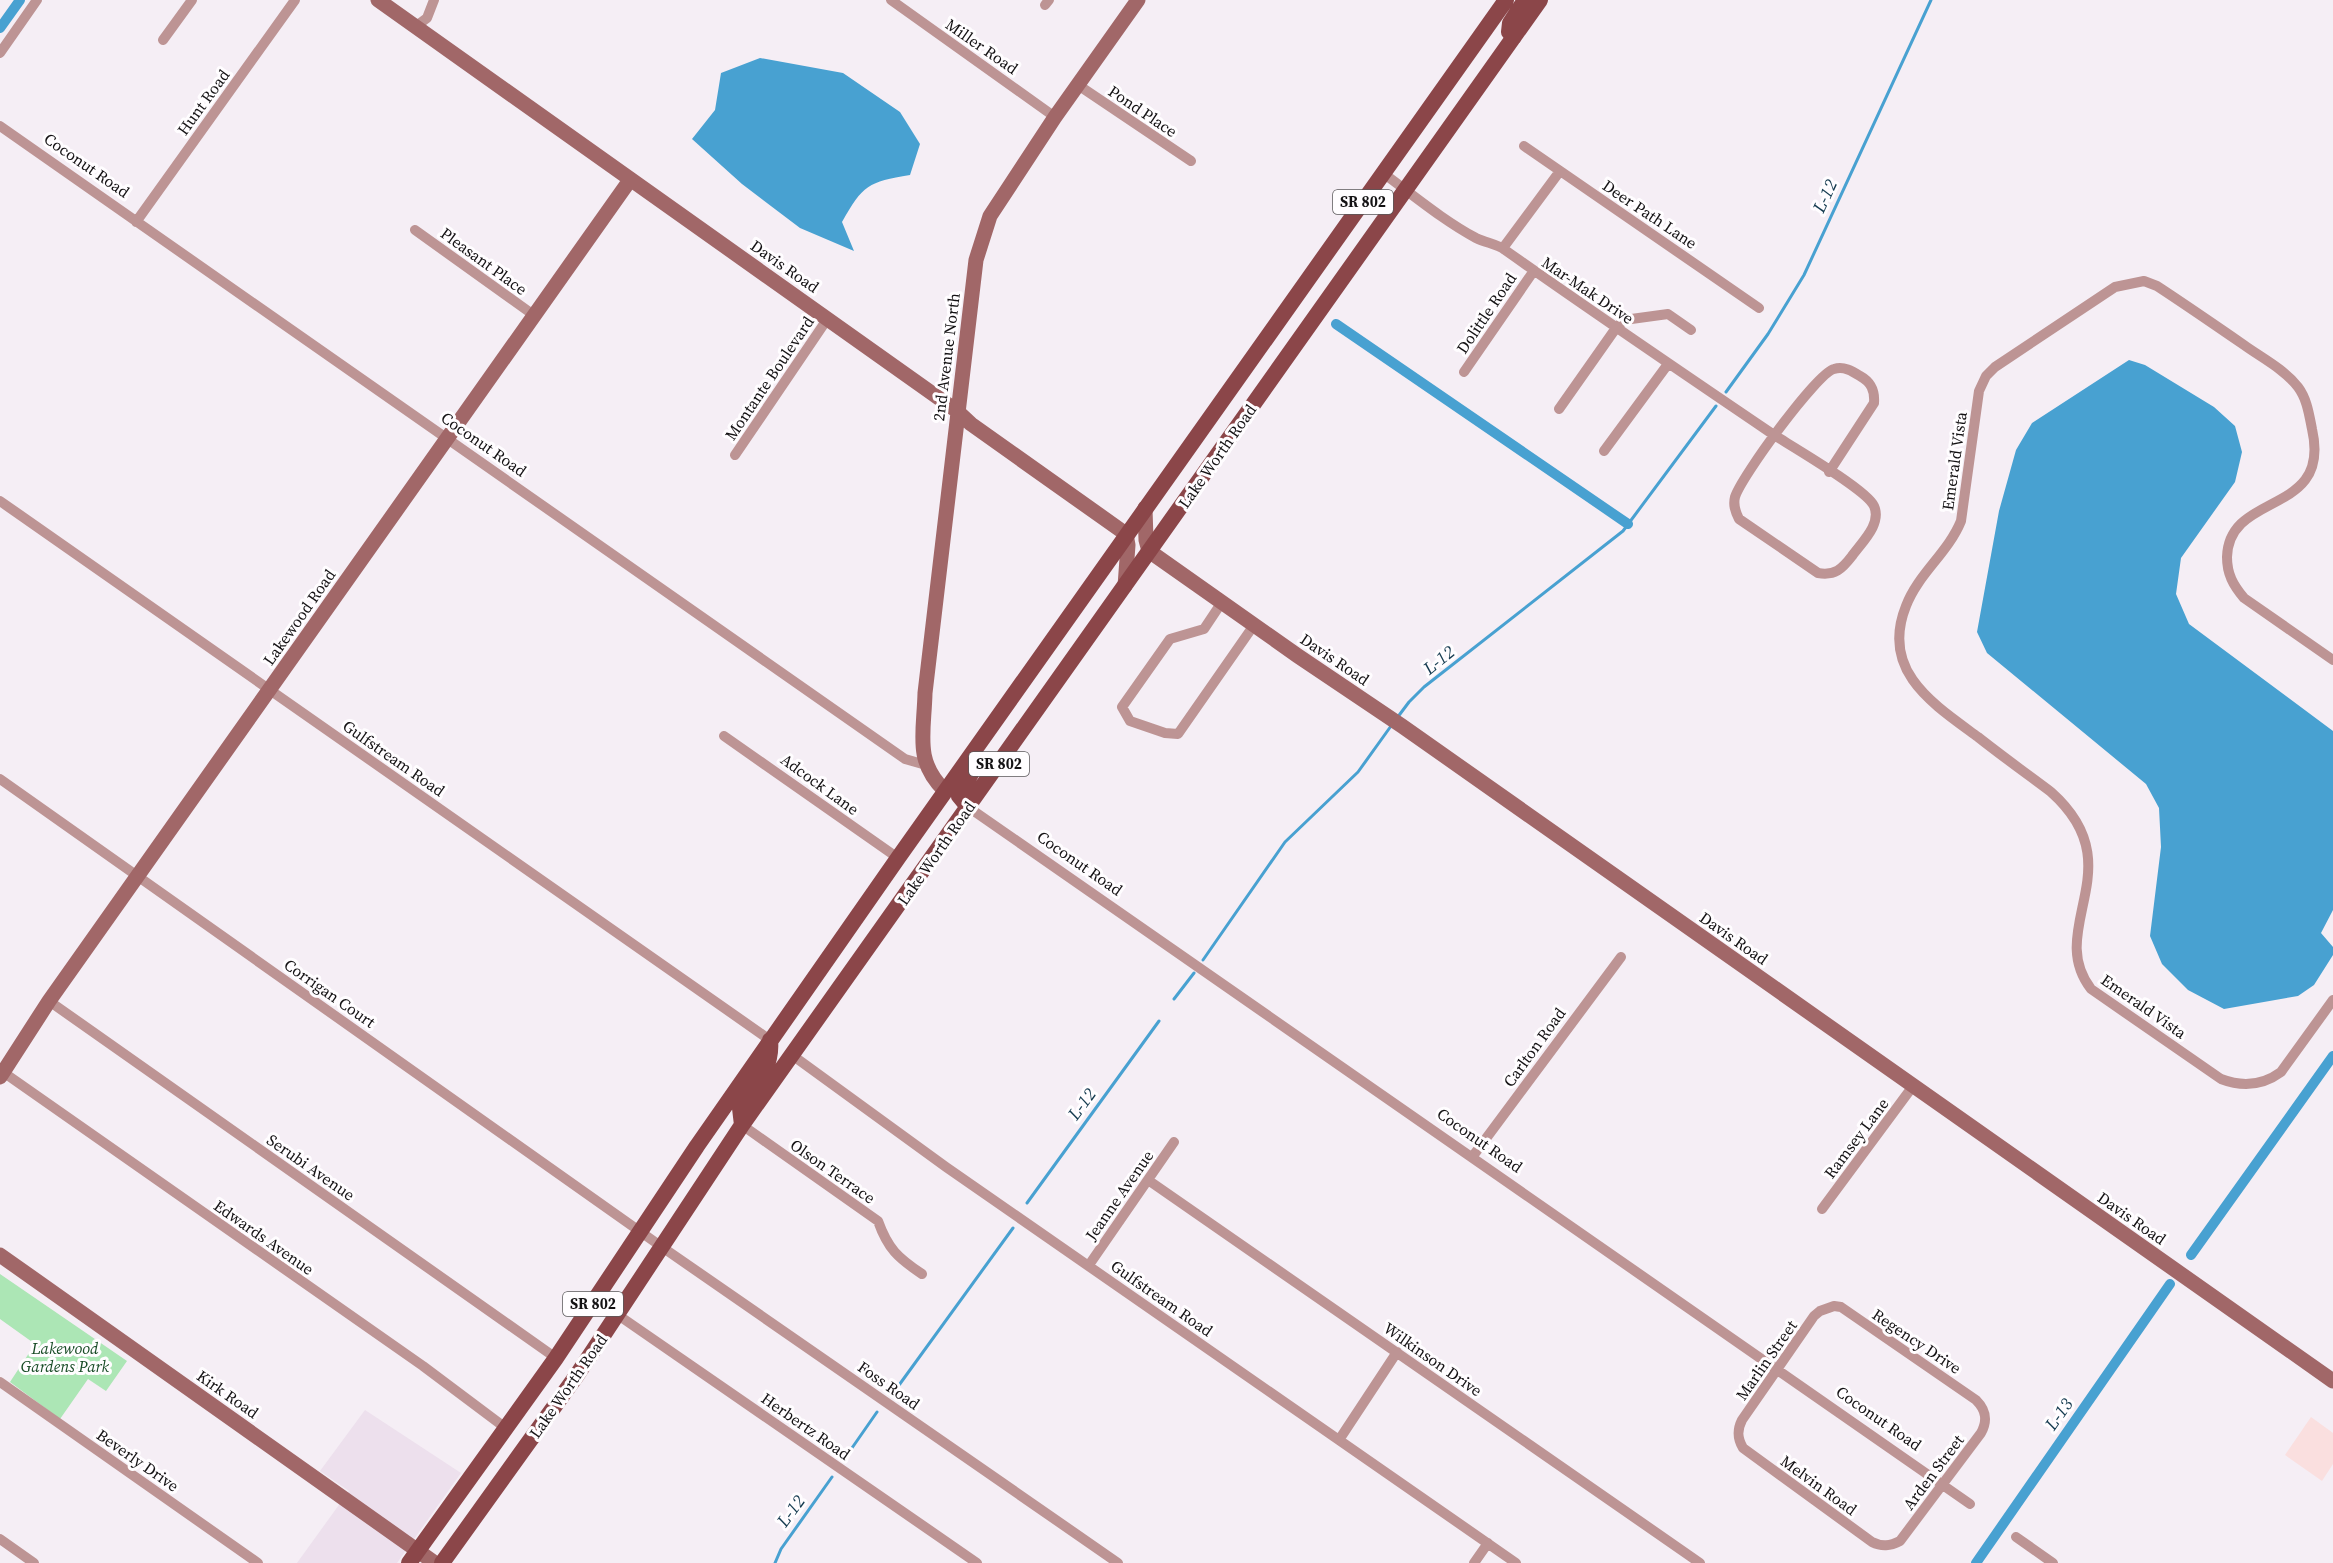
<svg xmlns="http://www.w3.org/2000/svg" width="2333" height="1563" font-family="'Source Serif 4',serif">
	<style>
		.built { fill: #ede0ed }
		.industrial { fill: #fadfdf }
		.green { fill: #ace6b5 }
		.water { fill: #48a1d1 }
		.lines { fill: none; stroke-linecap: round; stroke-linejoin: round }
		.stream { stroke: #48a1d1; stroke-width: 3 }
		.canal { stroke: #48a1d1; stroke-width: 10 }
		.street { stroke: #bd9494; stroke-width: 10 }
		.secondary { stroke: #a16768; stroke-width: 15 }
		.primary { stroke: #8b4649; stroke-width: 16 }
		.labels { text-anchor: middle; stroke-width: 6; stroke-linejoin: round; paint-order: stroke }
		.shield { fill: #fffdff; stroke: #5a585a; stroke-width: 1.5 }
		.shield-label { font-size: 15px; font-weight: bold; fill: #141214 }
		.street-label { font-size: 16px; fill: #141214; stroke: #fffdff }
		.park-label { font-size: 16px; font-style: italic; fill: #174b25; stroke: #fffdff }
		.water-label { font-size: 18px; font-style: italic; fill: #143a4f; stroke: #fffdff }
	</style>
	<rect width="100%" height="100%" fill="#f5eef5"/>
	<!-- built -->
	<path class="built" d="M365,1410L461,1473L397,1563H297L349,1491L320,1471Z"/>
	<!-- industrial -->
	<path class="industrial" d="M2311,1417L2333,1433V1464L2322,1481L2285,1455Z"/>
	<!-- green -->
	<path class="green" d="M0,1274L127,1361L106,1391L88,1379L60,1419L10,1382L35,1344L0,1319Z"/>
	<!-- water -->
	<path class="water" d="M760,58L843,73L900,112L920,144L910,175C868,182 863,185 842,222L854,251L800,228L742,184L692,139L715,110L721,73Z
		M2129,360L2145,365L2214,407L2235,426L2242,452L2235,482L2181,558L2176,594L2189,624L2333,731V910L2321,933L2333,947V955L2314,985L2298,996L2224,1009L2188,990L2162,964L2150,936L2161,847L2159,808L2146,784L1987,653L1977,632L1999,511L2016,450L2032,423Z"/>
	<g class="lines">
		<!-- stream -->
		<path class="stream" d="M1726,392L1768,334L1804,275L1931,0
			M1397,718L1409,702L1424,687L1623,531L1716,406
			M1203,960L1285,842L1358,772L1391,726
			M1174,999L1194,973
			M1027,1203L1159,1021
			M894,1392L1013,1228
			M845,1458L877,1412
			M775,1563L781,1549L832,1477"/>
		<!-- canal -->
		<path class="canal" d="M0,28L20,0
			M1336,324L1628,524
			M2191,1255L2333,1056
			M1976,1563L2170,1284"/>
		<!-- street -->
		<path class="street" d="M891,0L1055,117
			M1045,5L1049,0
			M415,27L427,18L434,0
			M163,40L192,0
			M0,53L37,0
			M1078,85L1191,161
			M0,126L905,759L926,765
			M1524,146L1759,308
			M1383,173C1413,195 1444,221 1476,238C1486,243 1497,244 1505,250C1594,313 1684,374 1774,435C1793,447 1867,490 1874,506C1882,524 1862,542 1852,556C1842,569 1835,576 1818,573L1739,519C1735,511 1733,505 1735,497C1741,477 1817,373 1834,369C1844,366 1852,371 1860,376C1871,382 1875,390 1874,403L1829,472
			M136,222L295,0
			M415,230L535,316
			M1503,248L1560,171
			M1464,372L1533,272
			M1559,409L1616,328L1624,320L1668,314L1691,330
			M1604,451L1668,364
			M735,455L828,318
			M0,501L770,1040
			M1222,602L1204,629L1170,639L1122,707L1130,721L1165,733L1178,734L1254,625
			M2333,660L2244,598C2233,585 2227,574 2227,557C2229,490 2332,517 2312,429C2309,414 2307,399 2298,387C2284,369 2262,358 2244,345C2215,325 2186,305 2157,286L2144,281L2115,287L1995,367L1986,376L1979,391L1961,521C1948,553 1918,574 1906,606C1880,671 1933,704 1978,737C2002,756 2027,774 2051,792C2135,867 2044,928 2091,989L2221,1079C2242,1087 2262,1086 2281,1072L2333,1000
			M724,736L898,858
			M0,779L662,1247L1118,1563
			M968,807L1970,1504
			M49,1001L556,1358
			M792,1055L946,1167L1516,1563
			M3,1072L423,1366L507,1429
			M742,1125L878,1221C888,1249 898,1258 922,1274
			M1473,1156L1621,957
			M1148,1180L1700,1563
			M1822,1209L1913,1086
			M1089,1265L1174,1142
			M1834,1306L1841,1307L1976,1400C1986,1410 1988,1420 1981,1433L1900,1541C1890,1546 1882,1547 1872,1542L1743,1448C1737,1438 1737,1430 1742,1420L1814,1316L1820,1311Z
			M618,1315L977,1563
			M0,1382L258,1563
			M1339,1440L1397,1352
			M2016,1537L2053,1563
			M0,1539L34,1563
			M1474,1563L1488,1543"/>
		<!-- secondary -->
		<path class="secondary" d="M378,0L957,411L971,424L1126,534L1128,545L1125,586
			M1145,508L1146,540L1149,551L1298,656L1402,726L2333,1381
			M945,791C914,761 924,734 925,693L976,260L990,216L1055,117L1138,0
			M0,1077L49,1001L630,180
			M0,1255L435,1563"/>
		<!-- primary -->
		<path class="primary" d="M1514,37L1509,32L1510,23L1525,0
			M968,807L959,796L972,772
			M742,1125L740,1108C755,1086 773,1068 770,1040
			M409,1563L556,1358L697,1146L898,858L1506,0
			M442,1563L577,1375L742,1125L1540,0"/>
	</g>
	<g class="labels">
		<!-- shield labels -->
		<g class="shield">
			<rect x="1333" y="190" width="60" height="24" rx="4.5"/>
			<rect x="969" y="752" width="60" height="24" rx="4.5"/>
			<rect x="563" y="1292" width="60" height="24" rx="4.5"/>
		</g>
		<g class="shield-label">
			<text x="1363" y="207">SR 802</text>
			<text x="999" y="769">SR 802</text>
			<text x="593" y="1309">SR 802</text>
		</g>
		<!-- street labels -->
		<g class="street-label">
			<text transform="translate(982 46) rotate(35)" y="6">Miller Road</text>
			<text transform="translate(203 102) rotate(-54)" y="6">Hunt Road</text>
			<text transform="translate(1143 111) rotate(34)" y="6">Pond Place</text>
			<text transform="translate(87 165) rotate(35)" y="6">Coconut Road</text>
			<text transform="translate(1650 214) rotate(34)" y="6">Deer Path Lane</text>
			<text transform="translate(484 261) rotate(36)" y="6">Pleasant Place</text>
			<text transform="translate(785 266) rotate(35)" y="6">Davis Road</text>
			<text transform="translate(1588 290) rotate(34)" y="6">Mar-Mak Drive</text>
			<text transform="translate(1486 313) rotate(-56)" y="6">Dolittle Road</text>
			<text transform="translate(946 357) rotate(-83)" y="6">2nd Avenue North</text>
			<text transform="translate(769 378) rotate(-56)" y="6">Montante Boulevard</text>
			<text transform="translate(484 444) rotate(35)" y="6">Coconut Road</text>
			<text transform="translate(1217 456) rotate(-55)" y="6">Lake Worth Road</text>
			<text transform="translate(1954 461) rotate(-82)" y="6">Emerald Vista</text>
			<text transform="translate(299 617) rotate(-55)" y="6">Lakewood Road</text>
			<text transform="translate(1335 659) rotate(34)" y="6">Davis Road</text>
			<text transform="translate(394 758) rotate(35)" y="6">Gulfstream Road</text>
			<text transform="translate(820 784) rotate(36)" y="6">Adcock Lane</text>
			<text transform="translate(936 853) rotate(-55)" y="6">Lake Worth Road</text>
			<text transform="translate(1080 863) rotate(35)" y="6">Coconut Road</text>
			<text transform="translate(1734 938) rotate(35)" y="6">Davis Road</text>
			<text transform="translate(330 993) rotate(35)" y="6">Corrigan Court</text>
			<text transform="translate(2144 1006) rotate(35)" y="6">Emerald Vista</text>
			<text transform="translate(1534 1047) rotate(-54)" y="6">Carlton Road</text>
			<text transform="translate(1856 1138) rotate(-53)" y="6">Ramsey Lane</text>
			<text transform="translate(1480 1140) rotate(35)" y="6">Coconut Road</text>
			<text transform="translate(311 1167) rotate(35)" y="6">Serubi Avenue</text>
			<text transform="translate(833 1171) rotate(35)" y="6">Olson Terrace</text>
			<text transform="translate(1119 1195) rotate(-55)" y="6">Jeanne Avenue</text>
			<text transform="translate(2132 1218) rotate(35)" y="6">Davis Road</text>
			<text transform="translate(264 1237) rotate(35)" y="6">Edwards Avenue</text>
			<text transform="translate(1162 1298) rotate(35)" y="6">Gulfstream Road</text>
			<text transform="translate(1917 1341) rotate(34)" y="6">Regency Drive</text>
			<text transform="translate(1433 1359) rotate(35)" y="6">Wilkinson Drive</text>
			<text transform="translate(1766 1360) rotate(-55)" y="6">Marlin Street</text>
			<text transform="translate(889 1385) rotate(35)" y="6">Foss Road</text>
			<text transform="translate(568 1386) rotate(-55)" y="6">Lake Worth Road</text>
			<text transform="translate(228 1394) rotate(35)" y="6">Kirk Road</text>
			<text transform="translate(1879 1418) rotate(35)" y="6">Coconut Road</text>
			<text transform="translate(806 1426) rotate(35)" y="6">Herbertz Road</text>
			<text transform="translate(138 1460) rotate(35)" y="6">Beverly Drive</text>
			<text transform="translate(1933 1472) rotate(-53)" y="6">Arden Street</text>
			<text transform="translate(1819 1485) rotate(36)" y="6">Melvin Road</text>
		</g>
		<!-- park labels -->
		<g class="park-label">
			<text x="65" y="1354">Lakewood<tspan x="65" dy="18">Gardens Park</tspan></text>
		</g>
		<!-- water labels -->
		<g class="water-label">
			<text transform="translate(1825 196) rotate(-65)" y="6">L-12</text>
			<text transform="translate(1439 660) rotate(-39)" y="6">L-12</text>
			<text transform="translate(1082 1104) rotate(-54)" y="6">L-12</text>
			<text transform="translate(2059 1414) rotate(-55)" y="6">L-13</text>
			<text transform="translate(791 1511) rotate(-54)" y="6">L-12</text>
		</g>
	</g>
</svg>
